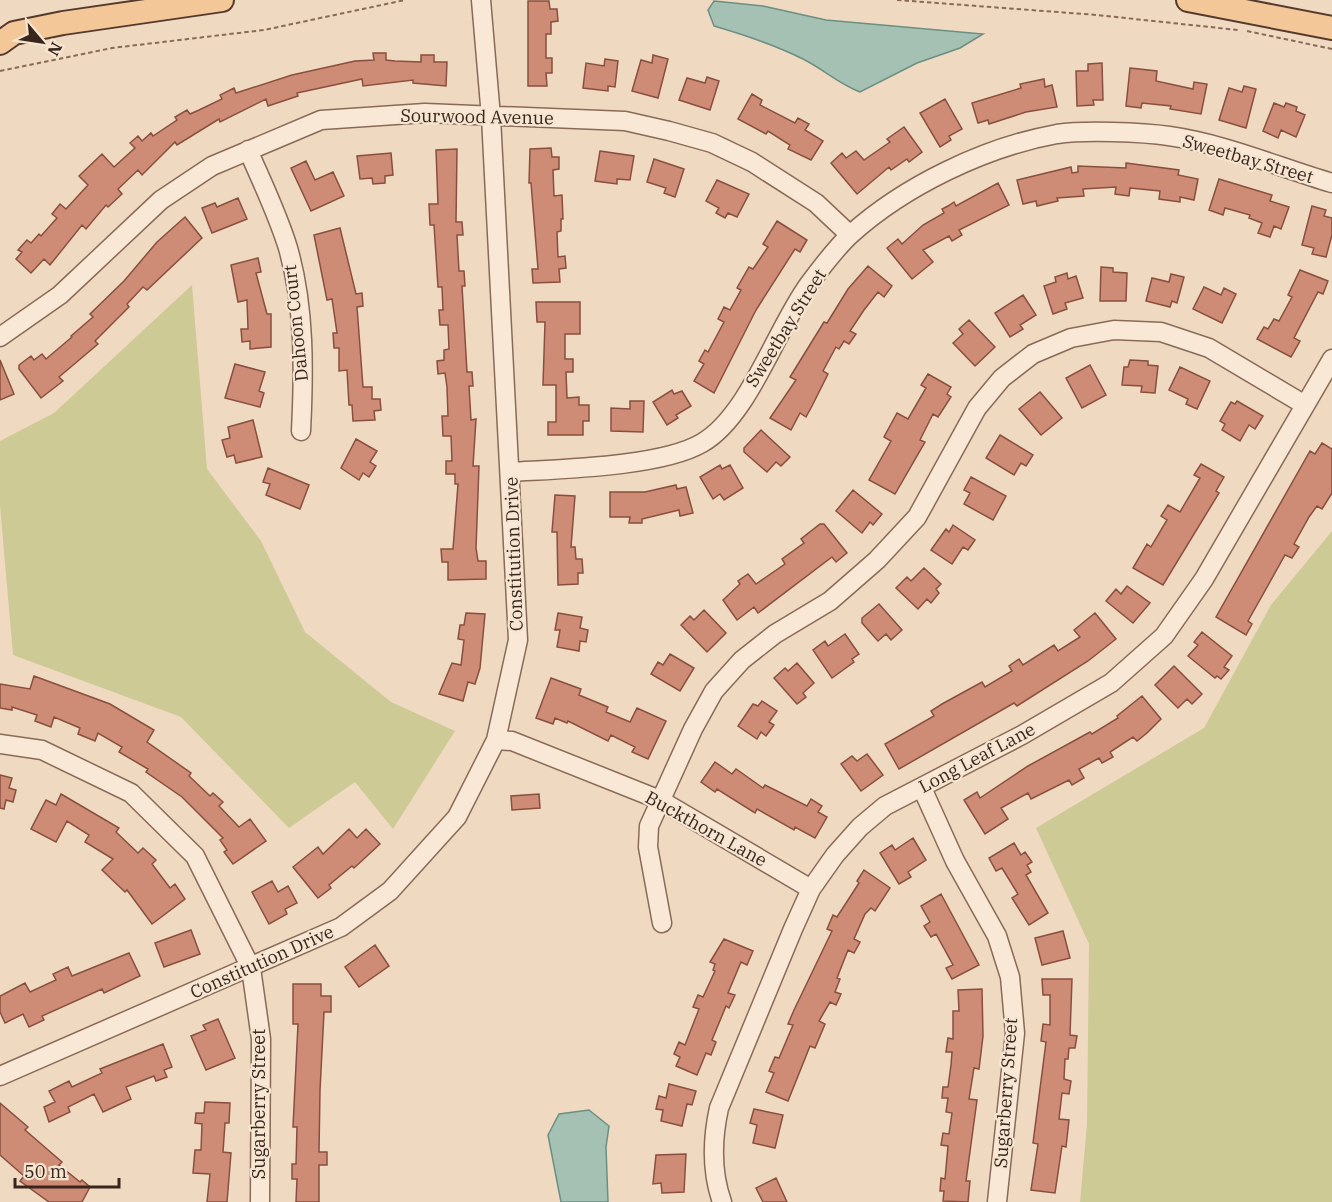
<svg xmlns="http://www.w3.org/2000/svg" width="1332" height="1202" font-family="'IBM Plex Serif',serif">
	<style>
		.green { fill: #cdca95 }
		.water { fill: #a4c1b4; stroke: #6b8f80; stroke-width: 1.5 }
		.building { fill: #ce8c76; stroke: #894f3e; stroke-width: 1.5 }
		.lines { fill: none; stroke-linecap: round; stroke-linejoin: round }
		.minor-casing { stroke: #896a58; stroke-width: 21 }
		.major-casing { stroke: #56392d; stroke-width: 26 }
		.path { stroke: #896a58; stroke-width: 2; stroke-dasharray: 4.5 3; stroke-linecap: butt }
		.minor { stroke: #f9e8d5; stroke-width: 18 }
		.major { stroke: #f3c798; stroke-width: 22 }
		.labels { text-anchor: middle; stroke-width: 4.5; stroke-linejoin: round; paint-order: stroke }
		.street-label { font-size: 18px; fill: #38261d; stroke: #f6e5d1 }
	</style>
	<rect width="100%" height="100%" fill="#efdac1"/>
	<!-- green -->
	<path class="green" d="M192,285L207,469L261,541L305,632L391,702L455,731L393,829L355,782L289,828L181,717L13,655L0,505V441L54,413Z
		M1332,531V1202H1080L1087,1124L1089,944L1036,828L1204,728L1271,605Z"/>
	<!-- water -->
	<path class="water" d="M714,1L763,6L826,20L983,34L960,48L917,63L860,92C839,84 823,69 803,59C775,45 745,35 714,26L708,10Z
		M589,1110L609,1126L606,1147L608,1202H561L548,1135L559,1114Z"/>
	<!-- building -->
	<path class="building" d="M528,1H549L550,9H557L558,21L551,22V34H546V58H552V73H546L547,86H528Z
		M373,53H386V60L395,61L421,62V55H434V62H447L446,86L413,83V80L363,86L362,79L297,93L298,96L268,106L266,99L220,122L219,119L177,145L175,142L142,175L138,170L118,189L122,194L108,207L106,205L86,229L82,225L50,265L44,259L31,273L16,259L22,252L18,250L27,240L31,243L39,234L41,236L57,218L52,214L60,204L66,209L88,185L79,176L102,154L114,167L135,148L130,143L138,136L142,141L151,133L153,136L177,120L175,117L187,110L190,114L199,110L222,99L220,95L234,88L236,93L292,75L355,61L374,60Z
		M653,55L668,59L658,98L632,91L641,60L652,63Z
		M605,59L618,61L615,87L608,86V91L583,88L586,63L604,66Z
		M1102,63L1103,100H1093L1094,105L1077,106L1076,71H1088V64Z
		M1130,68L1157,71L1156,81L1193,89L1194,82L1207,84L1201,114L1170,109L1171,106L1142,103L1141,108L1126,106Z
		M707,77L719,81L710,110L679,100L687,78L705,83Z
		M1044,79L1045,87L1052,85L1057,107L1026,112L989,124L988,120L978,123L972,103L1021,88L1020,84Z
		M1244,86L1256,89L1246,128L1219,120L1229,88L1242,92Z
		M752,94L762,100L760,105L795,123L798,118L809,124L805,130L823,141L811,160L788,149L790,145L768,131L766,134L738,119Z
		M945,99L962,129L949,136L951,140L940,147L920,113Z
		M1274,103L1284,107L1286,103L1297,107L1296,111L1305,115L1296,137L1281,130L1278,138L1263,131Z
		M904,127L922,152L909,162L907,159L891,170L889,167L857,194L831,163L842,153L846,158L856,151L864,160L890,142L887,139Z
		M551,148L552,157H559V169L553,170L554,196L562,195L563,219H561V231L557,232L558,257L565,256L566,268L559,269L560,282L533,283L532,269H538L531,183H529L530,149Z
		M457,149L456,222H462L463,235H457L459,271H464L465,286H462L467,372H472L473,386H469L471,420L476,419L473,466H479L476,548L478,561H486V579L448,580V562H442L441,549H453L458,484H455V474H446V461H452L451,436H443L442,416H448L447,387L445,373L438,374L437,361L444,360V350L449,349L448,325H440L439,310H443L442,287H438L434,225H430L429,204H438L436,150Z
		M600,151L634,156L630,180L617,179V184L595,181Z
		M391,153L393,175L385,176V183L373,184L372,178L360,179L357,156Z
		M654,159L684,169L675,197L664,193L666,188L647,182Z
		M306,161L315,180L333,172L344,196L311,211L291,168Z
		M1126,163L1179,170L1178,175L1198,179L1194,200L1180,197V202L1159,199L1160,191L1130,188L1129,196L1115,194L1116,187L1083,189L1084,196L1057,198L1058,201L1037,206L1036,201L1023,204L1017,180L1071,167L1072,173L1078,172V166L1126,168Z
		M1219,179L1272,195L1270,201L1289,207L1281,229L1274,226L1270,237L1258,233L1262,223L1249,218L1250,215L1225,208L1223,215L1209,210Z
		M717,180L749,194L737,217L728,213L725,218L716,213L719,208L706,201Z
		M998,183L1009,205L959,230L962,235L952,241L949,236L923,250L933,262L912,279L887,248L898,239L902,244L923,225L944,213L942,209L948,206L954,202L956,206Z
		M238,198L247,219L212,233L202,208L215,203L217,207Z
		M1312,206L1326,210L1324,216L1332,218V235L1326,257L1312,254L1314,248L1302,245Z
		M185,217L202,238L147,290L143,287L127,304L129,307L95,341L98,344L59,377L63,381L41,398L19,369V365L31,356L34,360L42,354L46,359L72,337L71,336L93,317L90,314L124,281L157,242Z
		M777,221L807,240L800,252L795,249L756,310L714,393L694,381L704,364L699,361L705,350L708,352L724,322L718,319L724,307L730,310L741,290L737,288L749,267L753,269L768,247L763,244Z
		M340,228L356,294L362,293L363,306L357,307L363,387H372V399H380L381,410L374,411L375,420L353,421L352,405H349L347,370L339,371V348H334L333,333H337L332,299L327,300L314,235Z
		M258,258L261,272L256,273L267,314H271V347L250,349V341L242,342L241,329H248L247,300L238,302L231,265Z
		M868,266L892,286L884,297L878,292L864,310L850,331L856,334L849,344L844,341L839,349L836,347L823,371L828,374L812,406L806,417L800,413L791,430L770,418L796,380L790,377L824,322L827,323L848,289Z
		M1101,267L1113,268V272L1127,273L1126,301H1100Z
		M1300,270L1328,281L1323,294L1318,292L1294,338L1300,341L1291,357L1257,339L1264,327L1268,329L1274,319L1279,321L1292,297L1288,295Z
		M1067,273L1068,279L1076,276L1083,298L1065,303L1067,309L1053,314L1044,286L1056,282L1055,277Z
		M1171,274L1184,277L1177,303L1172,301L1170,307L1146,301L1152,278L1169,282Z
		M1204,287L1221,295L1224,288L1236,294L1222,323L1193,309Z
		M1023,295L1036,315L1020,325L1023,329L1010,337L995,313Z
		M536,302H580V334H565V359H573V372H566L567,398L579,397V405H589V421H583V435H548V422H556V385H543L545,322H537Z
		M969,320L995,347L975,366L953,343L963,334L959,329Z
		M0,360L14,394L0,400Z
		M1130,360L1148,361V365L1158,366L1155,393L1141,392L1142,386L1122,385L1124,367H1128Z
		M235,364L265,372L259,391L264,393L260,407L225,398Z
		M1090,365L1106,395L1082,408L1066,378Z
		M1180,367L1210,381L1197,409L1186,404L1188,399L1169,390Z
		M928,374L951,387L947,394L951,397L938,417L933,414L920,440L925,442L895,494L869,480L891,441L884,437L897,413L908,419L926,388L921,385Z
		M672,390L674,394L682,391L691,406L676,415L678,418L667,425L653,402Z
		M1040,392L1062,418L1041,435L1019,409Z
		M630,401H644L643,432L611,431V408L630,409Z
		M1237,401L1263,416L1255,429L1249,425L1240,441L1222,430L1225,424L1220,421L1231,402L1235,404Z
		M253,420L262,457L236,463L234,455L227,457L222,440L230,438L228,427Z
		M761,430L790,457L781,466L776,462L767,472L744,452V448Z
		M1000,435L1033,455L1026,466L1021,463L1014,475L986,458Z
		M356,439L377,451L370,462L376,466L369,477L363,473L359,480L341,468Z
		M1322,443L1332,449V493L1322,509L1317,506L1309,517L1294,544L1299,547L1292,558L1285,555L1248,621L1252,624L1246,635L1216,617L1310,451L1315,454Z
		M1201,464L1224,477L1216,491L1219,493L1163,585L1133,568L1147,544L1151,547L1167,520L1161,516L1168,505L1180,512L1200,478L1194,475Z
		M720,465L722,469L730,465L743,488L724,500L720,494L713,499L700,477Z
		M268,468L309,485L300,509L266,495L270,484L263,482Z
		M971,477L1006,496L993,520L964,504L970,493L964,490Z
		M676,485L677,489L686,487L693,513L680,516L679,510L642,519V523H629L630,517H610V492H645Z
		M853,490L882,514L873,525L870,522L862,533L836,511Z
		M555,495L575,496L571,547H575L576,559H582L583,573H578V584L558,585L557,532H552Z
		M820,524H824L847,553L836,562L832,557L758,613L754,607L737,620L723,600L740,584L738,581L748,574L756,584L785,564L782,559L804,543L801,539Z
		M953,525L975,540L968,550L963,547L952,564L931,550L946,529L949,532Z
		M924,568L941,584L936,589L939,593L931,603L927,599L918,609L896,588L907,577L911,581Z
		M1127,586L1150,603L1133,623L1106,601L1116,589L1121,594Z
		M879,604L902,630L891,640L886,634L878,641L862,623V618Z
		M704,610L726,633L707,652L681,625L690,616L694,620Z
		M466,613L485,614L480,668L475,684L468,682L463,701L439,694L452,663L461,665L464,640L458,639L460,625H464Z
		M558,613L582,617L580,628L588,630L586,642L580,641L579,651L557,647L560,630H555Z
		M1095,613L1116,639L1088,661L1017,706L1014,703L899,769L885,744L934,716L931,711L942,704L982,682L985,687L1012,671L1009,666L1019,659L1023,665L1054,645L1058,651L1080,637L1074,630Z
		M1202,632L1232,656L1224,667L1229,670L1221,679L1217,676L1215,678L1188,656L1198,645L1194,642Z
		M845,634L859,654L852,659L854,662L832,678L813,650L825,641L828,646Z
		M670,654L694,668L680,691L651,674L658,662L663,665Z
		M797,663L814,683L803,693L806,697L797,704L774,678L785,668L788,671Z
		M1174,666L1202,694L1192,704L1187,699L1178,708L1155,685Z
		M34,676L110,704L154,730L147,742L191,773L189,776L210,796L213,793L223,802L219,806L239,827L250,819L266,841L233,864L224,852L227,850L220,840L223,838L182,797L146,772L148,769L119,752L122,747L98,733L95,741L78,734L80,728L54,717L51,727L35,721L37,715L12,707V710L0,708V684L30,689Z
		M551,678L581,689L579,695L608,707L606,712L630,722L637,708L666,721L648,759L632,752L635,747L611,735L608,741L568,721L567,723L555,718L553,724L536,718Z
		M1142,696L1161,719L1147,733L1137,741L1133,737L1110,752L1113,757L1102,763L1099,758L1079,769L1084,778L1072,785L1069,780L1031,799L1028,793L1001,808L1008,819L985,834L964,800L977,792L980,798L1028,766L1090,732L1092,734L1118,718L1117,716Z
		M762,701L777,711L769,722L774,725L766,736L761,732L757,739L738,726L753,704L758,706Z
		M867,754L883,775L861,791L841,764L852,756L857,761Z
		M715,762L732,774L736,769L763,788L765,785L807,806L811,799L822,806L818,812L827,817L815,838L795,827L794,830L757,809L755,813L717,789L715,792L701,782Z
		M0,775L12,778L9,788L16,790L13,802L6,800L4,809L0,808Z
		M61,794L119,828L116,832L138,853L143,848L156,860L152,864L170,888L175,884L185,899L152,924L127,890L125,892L102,870L113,859L85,842L89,835L67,821L56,842L31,829L46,800L56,805Z
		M539,794L540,808L512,810L511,796Z
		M349,829L357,838L366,829L380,844L354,868L352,866L329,885L331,888L318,898L293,867L318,847L323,854Z
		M913,838L926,860L908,872L911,877L899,884L880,853L892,845L895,850Z
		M1014,843L1021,855L1025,852L1032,862L1027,865L1031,872L1026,875L1048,913L1029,925L1012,898L1018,894L1002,868L996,871L989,858Z
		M864,870L890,888L875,911L871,908L865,914L854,939L860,942L854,953L848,950L837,978L840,979L835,992L841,994L836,1005L830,1002L819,1021L825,1024L815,1048L810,1046L788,1101L766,1092L774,1073L769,1071L775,1057L779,1058L793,1025L788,1024L794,1010L832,931L827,929L833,915L837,917L859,883L857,881Z
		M272,881L278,892L288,886L297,903L285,909L287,914L269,924L252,892Z
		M941,894L979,965L952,979L946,968L953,965L936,934L931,937L924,926L930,922L921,906Z
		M191,930L200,954L164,967L155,943Z
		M1063,931L1070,958L1042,965L1035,938Z
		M724,939L753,951L747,965L741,962L728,993L735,995L729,1008L726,1006L712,1040L716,1042L711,1055L706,1053L697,1075L676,1066L680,1057L674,1054L679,1042L685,1045L699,1009L693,1007L698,995L703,997L715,971L713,970L715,964L710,962Z
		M375,945L389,966L359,987L345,967Z
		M129,953L140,976L104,993L102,989L42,1016L44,1020L29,1027L23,1014L5,1023L0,1012V996L25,983L30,992L56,980L53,974L68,967L72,976Z
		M1042,979H1072L1070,1035L1077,1036L1075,1048H1069L1068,1059H1065L1064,1079L1071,1081L1069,1094L1062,1093L1059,1119L1069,1120L1066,1147L1062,1146L1055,1193L1031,1190L1038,1144L1033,1143L1046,1042L1041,1041L1043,1024L1050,1025V995H1043Z
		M293,984H321V996H331V1012H324L320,1090L319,1152H327V1165H319V1202H296L297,1179H292V1164H296L297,1127H293L298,1024H293Z
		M982,989L983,1036L979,1069L974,1068L969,1099L977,1100L966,1181H970L968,1202L943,1201L944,1191H940L941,1178L945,1179L948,1146L941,1145L943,1133L949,1134L952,1113L946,1112L948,1098H942L943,1087H948L951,1065L952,1052H946L948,1038L953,1039V1011H959L958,990Z
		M218,1019L235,1058L206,1070L191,1036L206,1030L203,1025Z
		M163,1044L172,1067L164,1070L167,1077L156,1081L154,1076L126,1087L131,1099L103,1112L94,1094L68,1107L70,1112L49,1122L44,1107L55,1102L49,1091L69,1081L72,1087L102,1073L100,1069Z
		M669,1084L696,1091L692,1105L687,1104L682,1126L661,1121L663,1110L656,1109L659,1096L666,1098Z
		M205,1102L230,1103L229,1123H225L223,1152L231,1153L227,1202H207L210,1174L193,1173L195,1150H201L202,1124L195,1123L196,1113H204Z
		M0,1103L28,1127L25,1130L62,1162L59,1165L80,1182L82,1180L90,1187L82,1202H49L20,1181L24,1176L0,1155Z
		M754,1109L783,1115L775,1148L753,1143L757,1125L750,1123Z
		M686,1154L684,1192L662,1193L661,1183L653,1184L656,1155Z
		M776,1178L787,1202H763L756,1188Z"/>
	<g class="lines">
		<defs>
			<path id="minor" d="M248,150C262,182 278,215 288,248C305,307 304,371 301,431
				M0,337L60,295L161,200L212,166L321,120L425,113L625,121L669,131L712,143L752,162L816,203L850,235
				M511,472C559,469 661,467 702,443C749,416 776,329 809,284C821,268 835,249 850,235C904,186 985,147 1057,134C1083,130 1142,132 1169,136C1225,144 1278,167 1332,183
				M496,740L512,741L660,800L811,889
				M0,744L42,750L131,793L195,856L251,968L261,1039L260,1202
				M922,788L955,861L997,936L1010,977L1015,1033L997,1202
				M662,923L648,847L649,826L693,729L714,691L742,660L775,634L830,601L877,560L917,517L977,408L1002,378L1033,354L1071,338L1114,330L1161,332L1209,348L1305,405
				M0,1076L341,927L390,891L457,817L496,740L518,640L491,117L481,0
				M722,1202C711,1171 712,1140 719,1108L793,929L811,889L835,855L860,827L885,806L1022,735L1111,683L1164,636L1204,579L1332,359"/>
			<path id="major" d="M1188,0L1332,28
				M0,43L14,33L63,23L222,0"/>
		</defs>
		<!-- minor casing -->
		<use href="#minor" class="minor-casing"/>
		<!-- major casing -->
		<use href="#major" class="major-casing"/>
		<!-- path -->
		<path class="path" d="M897,0L1097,15L1238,30
			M1247,31L1332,49
			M0,71L112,48L264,30L405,0"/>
		<!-- minor -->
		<use href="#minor" class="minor"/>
		<!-- major -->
		<use href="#major" class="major"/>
	</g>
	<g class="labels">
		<!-- street labels -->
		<g class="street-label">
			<text transform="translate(477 117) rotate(1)" y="6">Sourwood Avenue</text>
			<text transform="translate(1248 159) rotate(16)" y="6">Sweetbay Street</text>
			<text transform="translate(296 323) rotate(-96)" y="6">Dahoon Court</text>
			<text transform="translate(786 328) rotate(-58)" y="6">Sweetbay Street</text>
			<text transform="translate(514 554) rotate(-92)" y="6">Constitution Drive</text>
			<text transform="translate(977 758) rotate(-28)" y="6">Long Leaf Lane</text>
			<text transform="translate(706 829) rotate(29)" y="6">Buckthorn Lane</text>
			<text transform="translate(262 962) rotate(-24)" y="6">Constitution Drive</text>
			<text transform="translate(1006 1093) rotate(-86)" y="6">Sugarberry Street</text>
			<text transform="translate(259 1104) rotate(-90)" y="6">Sugarberry Street</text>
		</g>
	</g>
	<!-- north arrow -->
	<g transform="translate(42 42) rotate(119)" stroke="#f6e5d1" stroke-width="4.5" paint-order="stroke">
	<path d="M0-4.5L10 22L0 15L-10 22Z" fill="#38261d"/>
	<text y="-9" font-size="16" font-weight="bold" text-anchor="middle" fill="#38261d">N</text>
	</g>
	<!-- scale -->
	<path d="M15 1178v9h104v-9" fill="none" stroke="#38261d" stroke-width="3"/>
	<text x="24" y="1178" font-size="18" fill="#38261d" stroke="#f6e5d1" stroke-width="4.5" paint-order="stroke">50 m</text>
</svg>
